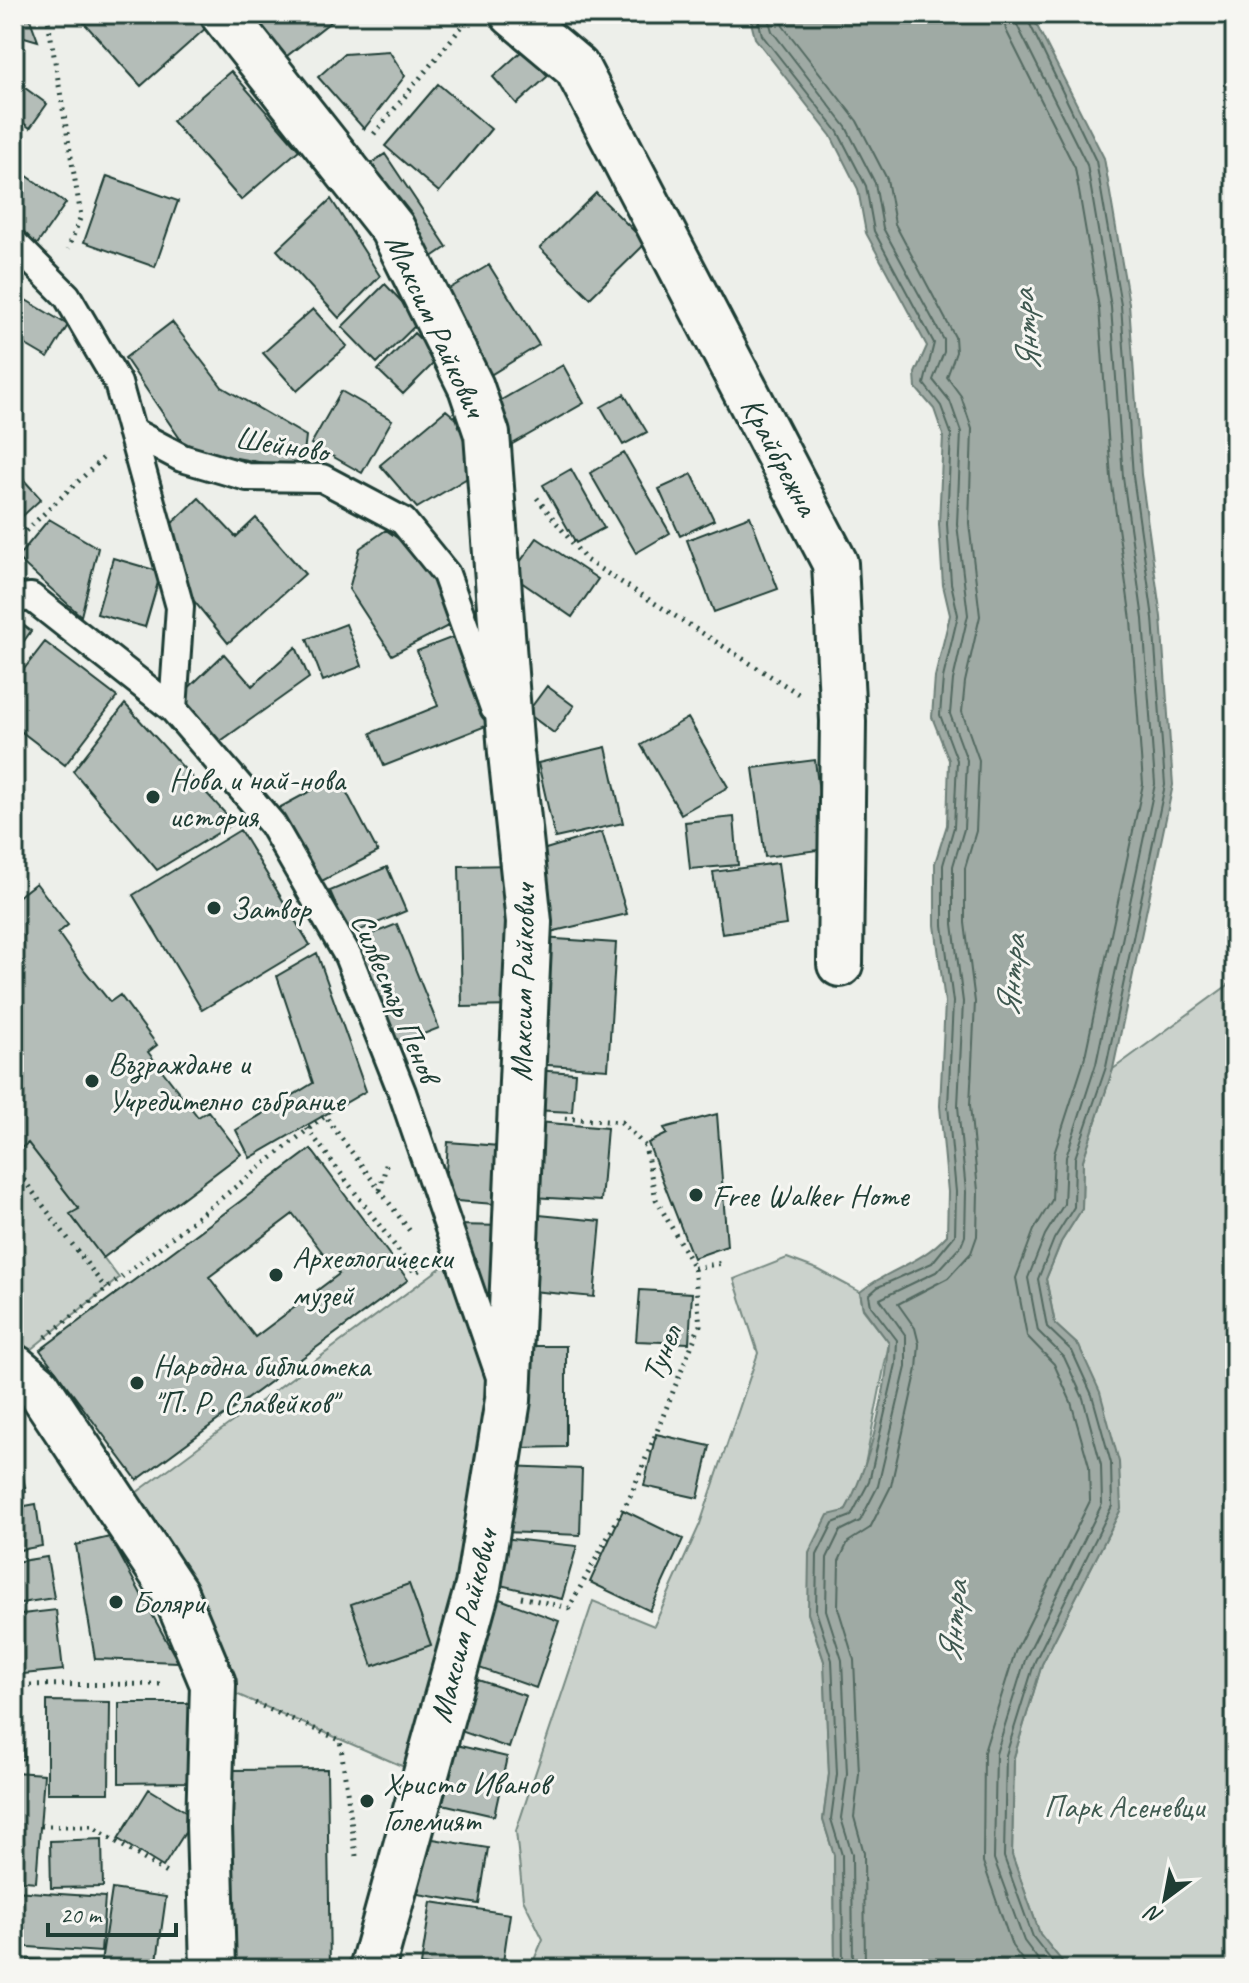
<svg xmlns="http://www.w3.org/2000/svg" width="1249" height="1983" font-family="Caveat,sans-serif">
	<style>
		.green { fill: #cbd2cc; stroke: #758880; stroke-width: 2; fill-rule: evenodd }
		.water { fill: #9faaa4; stroke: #6c7e77; stroke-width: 2 }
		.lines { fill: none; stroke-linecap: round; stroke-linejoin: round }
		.shore { stroke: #526961; stroke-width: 2 }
		.building { fill: #b4bdb8; stroke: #1f3d34; stroke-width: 2; fill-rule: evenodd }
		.service-casing { stroke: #1f3d34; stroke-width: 32 }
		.minor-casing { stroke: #1f3d34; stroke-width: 50 }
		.path { stroke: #1f3d34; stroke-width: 5; stroke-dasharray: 2 6; stroke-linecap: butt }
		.service { stroke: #f6f6f2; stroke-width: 26 }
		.minor { stroke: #f6f6f2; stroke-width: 44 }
		.poi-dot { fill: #1f3d34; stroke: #f6f6f2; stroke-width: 3 }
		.labels { text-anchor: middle; stroke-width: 6; stroke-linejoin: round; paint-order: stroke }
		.street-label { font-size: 32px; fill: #1f3d34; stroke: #f6f6f2 }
		.poi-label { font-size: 32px; fill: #1f3d34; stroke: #f6f6f2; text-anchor: start }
		.park-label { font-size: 32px; fill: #415b52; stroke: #f6f6f2 }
		.water-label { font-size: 34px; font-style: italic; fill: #3f5850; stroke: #f6f6f2 }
	</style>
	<rect width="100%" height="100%" fill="#edefea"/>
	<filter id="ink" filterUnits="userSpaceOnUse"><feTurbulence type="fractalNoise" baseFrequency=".0125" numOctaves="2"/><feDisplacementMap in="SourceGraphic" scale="16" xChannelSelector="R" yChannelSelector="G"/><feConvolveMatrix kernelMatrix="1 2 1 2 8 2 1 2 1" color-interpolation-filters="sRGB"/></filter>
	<g filter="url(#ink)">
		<!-- green -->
		<path class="green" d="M1235,980V1969H1068L1040,1934L1012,1855L1014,1757L1042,1664L1121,1509L1079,1346L1055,1324L1046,1279L1061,1242L1082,1209L1083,1160L1113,1069Z
			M14,1142L28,1143L79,1209L71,1215L119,1278L14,1363Z
			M458,1255L508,1400L425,1776L213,1684L117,1507ZM409,1584L431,1645L374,1665L351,1605Z
			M787,1258L819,1270L860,1292L863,1309L889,1343L862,1480L845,1511L808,1613L824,1661L829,1774L823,1820L834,1855L835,1969H530L543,1939L523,1899L516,1831L593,1601L654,1626L700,1524L758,1353L734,1279Z"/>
		<!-- water -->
		<path class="water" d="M749,14H1031L1104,158L1129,304L1141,475L1161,617L1173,785L1113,1069L1083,1160L1082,1209L1061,1242L1046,1279L1055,1324L1079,1346L1100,1392L1119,1462L1121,1509L1042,1664L1014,1757L1012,1855L1040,1934L1068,1969H835L834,1855L823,1820L829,1774L824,1661L808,1613L809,1553L828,1515L845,1511C870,1465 886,1395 889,1343L863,1308L860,1292C889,1268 920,1265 947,1235L948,1192L940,1106L945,1002L935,925V863L947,825L949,760L932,717L935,677L950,615L943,585L939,524L943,435L934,409L916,388L915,373L927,346L866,233L858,189L831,136L755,38Z"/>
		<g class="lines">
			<!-- shore -->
			<path class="shore" d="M757,14L762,35L838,132L866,186L874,231L934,343L924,384L941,406L951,433L947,524L951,583L958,615L943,678L940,715L957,760L954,827L943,865V925L953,1002L948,1106L956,1192L955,1235L932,1263L878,1287L869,1295L871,1306L897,1340L896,1364L869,1482L851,1516L833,1523L817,1555L816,1611L832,1660L837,1774L831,1819L842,1855L843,1969
				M767,14L772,31L846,127L875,183L883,228L944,340V352L933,380L950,401L961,432L957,524L968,615L953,680L950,714L967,760L964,829L953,866V924L963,1002L958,1106L966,1192L965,1236L961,1246L938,1271L880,1299L906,1336V1367L878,1486L860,1521L840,1531L827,1558L826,1610L842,1660L847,1774L841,1818L852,1854L853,1969
				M780,14L783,26L857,121L887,179L895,224L955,337L956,352L947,377L961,396L972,429L969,523L980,616L965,682L962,712L979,760L976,831L965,868V923L975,1002L970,1105L978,1191L977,1236L971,1253L948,1278L898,1304L915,1328L919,1344L917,1369L891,1486L870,1528L848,1542L839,1561L838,1608L854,1660L859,1774L854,1817L864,1853L865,1969
				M1003,14L1006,30L1075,168L1099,308L1111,478L1131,620L1143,784L1084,1061L1054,1154L1052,1200L1034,1230L1016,1278L1027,1336L1054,1364L1071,1402L1089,1466L1090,1501L1015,1652L984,1752L983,1862L1012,1946L1029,1969
				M1015,14L1017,25L1087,165L1111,307L1123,477L1143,619L1155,784L1096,1064L1066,1157L1064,1204L1045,1235L1028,1278L1038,1331L1064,1357L1083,1398L1101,1465L1102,1504L1026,1657L996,1754L994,1859L1024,1941L1045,1969
				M1025,14L1096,161L1121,305L1133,476L1153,618L1165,785L1106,1067L1075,1158L1074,1207L1054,1239L1038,1279L1047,1327L1072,1351L1092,1395L1111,1463L1112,1506L1035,1661L1006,1755L1004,1857L1033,1937L1058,1969"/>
		</g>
		<!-- building -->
		<path class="building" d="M14,14H28L38,41L14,34Z
			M76,14H194L206,28L141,86Z
			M239,14H330L334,19L278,63Z
			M523,50L548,76L517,104L493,77Z
			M389,51L405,76L364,129L318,77L344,54Z
			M231,71L299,150L241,200L172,121Z
			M14,80L47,104L30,128L14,116Z
			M438,84L491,129L439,192L385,146Z
			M385,154L447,247L422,264L361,170Z
			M20,171L66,203L36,246L14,232V179Z
			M107,176L178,201L155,267L84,242Z
			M596,193L646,243L590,298L540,248Z
			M331,199L380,276L339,318L277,250Z
			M489,265L539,345L487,377L437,296Z
			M385,284L420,321L377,363L342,327Z
			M14,293L68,325L48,358L14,338Z
			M313,309L347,346L297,391L263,353Z
			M172,322L222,387L306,436L302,470L187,449L125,358Z
			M414,333L439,358L403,394L378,370Z
			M563,365L584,403L509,446L487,408Z
			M341,391L392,420L362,473L311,444Z
			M624,394L647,432L623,445L601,407Z
			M446,410L478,437L479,471L417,508L380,465Z
			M624,453L670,533L636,553L590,473Z
			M14,469L41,499L14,524Z
			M571,469L604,528L576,543L543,485Z
			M692,474L714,520L680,536L659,489Z
			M199,498L236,537L256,518L305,574L228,643L185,590L167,528Z
			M750,516L778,589L714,612L687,540Z
			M49,519L98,548L81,616L17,558Z
			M386,530L431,562L450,625L392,655L349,589L360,548Z
			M537,538L598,579L572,617L511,575Z
			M113,558L161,572L145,627L97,614Z
			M14,618L31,631L14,655Z
			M346,624L362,666L323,681L307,639Z
			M456,636L491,724L384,766L371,733L438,706L417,651Z
			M45,642L117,697L65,765L14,726V682Z
			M296,647L309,678L215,745L179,697L224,654L252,686Z
			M547,686L574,706L554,733L527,713Z
			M125,704L234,823L157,870L73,771Z
			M688,718L728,787L681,814L641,745Z
			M606,747L623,823L555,838L538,763Z
			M815,760L826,849L765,857L753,768Z
			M338,776L378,852L318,883L277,809Z
			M734,817L738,865L690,869L685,822Z
			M240,830L310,945L202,1010L133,895Z
			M602,832L627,914L546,933L539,851Z
			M778,863L786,925L722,934L713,872Z
			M514,865L518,1006L462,1007L459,866Z
			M387,867L406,911L349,935L330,891Z
			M36,883L68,925L58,933L85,971L110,1002L120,995L157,1045L148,1052L198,1117L208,1111L241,1154L103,1258L70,1214L79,1209L28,1143L20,1149L14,1142V900Z
			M397,924L439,1028L393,1046L352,942Z
			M541,938L616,943L608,1069L533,1064Z
			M317,953L366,1091L250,1158L236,1130L313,1083L277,976Z
			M535,1070L575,1073L572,1112L533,1110Z
			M717,1114L727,1246L693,1258L648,1143L667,1134L664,1128Z
			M538,1122L607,1128L601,1201L532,1197Z
			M448,1142L512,1147L507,1205L444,1200Z
			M311,1149L408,1280L137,1480L40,1350ZM293,1214L339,1274L255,1337L209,1277Z
			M539,1215L601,1221L594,1297L532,1291Z
			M455,1225L507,1226L504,1301L483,1305Z
			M640,1290L692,1293L689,1343L636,1341Z
			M517,1346H566V1447L518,1448Z
			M656,1434L710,1446L698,1498L644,1486Z
			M18,1452L26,1492L14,1494V1453Z
			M506,1466L582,1469L580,1535L504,1532Z
			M36,1504L42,1546L14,1551V1508Z
			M623,1510L683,1539L650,1611L590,1582Z
			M110,1537L178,1662L95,1659L76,1545Z
			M502,1538L577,1546L562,1599L491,1583Z
			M47,1557L54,1598L14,1604V1562Z
			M409,1584L431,1645L373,1666L351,1604Z
			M489,1595L559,1621L536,1688L465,1663Z
			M56,1610L63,1670L14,1675V1615Z
			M469,1677L526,1696L509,1748L452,1728Z
			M14,1697H20L24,1759L14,1760Z
			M47,1701L110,1702L109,1793H47Z
			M119,1703H189V1782L119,1783Z
			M452,1744L507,1757L494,1816L438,1803Z
			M327,1769L330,1969H233L231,1770Z
			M14,1772L44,1774L36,1882L14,1880Z
			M149,1789L195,1817L163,1867L118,1839Z
			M421,1837L488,1848L479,1904L412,1893Z
			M102,1839L103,1887L51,1888L50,1841Z
			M112,1889L166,1897L156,1968L161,1969H100Z
			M14,1891L105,1897L101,1952L14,1946Z
			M431,1902L510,1914L502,1969H450L421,1965Z
			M14,1958L66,1963V1969H14Z"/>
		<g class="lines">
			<defs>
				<path id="service" d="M14,243L67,296L118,383L180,607L173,709
					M131,431L182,458L247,477L322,478L403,521L446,574L494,708
					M14,599L31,597L173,709L272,824L348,956L402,1092L499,1374"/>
				<path id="minor" d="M223,14L392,228L471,387L487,434L511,753L529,922L508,1400L478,1586L372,1969
					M513,14L577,68L835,563L843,721L840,964
					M14,1367L38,1387L175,1593L213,1684L209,1825L213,1969"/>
			</defs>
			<!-- service casing -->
			<use href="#service" class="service-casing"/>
			<!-- minor casing -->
			<use href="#minor" class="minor-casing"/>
			<!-- path -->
			<path class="path" d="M47,14L81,216L68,249
				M374,134L469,18
				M537,498L586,560L799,694
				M14,542L104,457
				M14,785L17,789
				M307,1128L415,1273L425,1266
				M14,1167L106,1289
				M380,1190L387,1161
				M694,1268L722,1263
				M46,1337L325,1116L412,1234
				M521,1597L569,1608L631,1495L700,1325L694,1268L656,1199L645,1146L621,1122L561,1118
				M14,1685L165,1684
				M255,1703L340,1740L356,1856
				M41,1826H91L166,1873"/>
			<!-- service -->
			<use href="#service" class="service"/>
			<!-- minor -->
			<use href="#minor" class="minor"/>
		</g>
	</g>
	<!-- markers -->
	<g class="poi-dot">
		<circle cx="153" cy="797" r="8"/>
		<circle cx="214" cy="908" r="8"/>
		<circle cx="92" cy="1081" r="8"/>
		<circle cx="696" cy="1195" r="8"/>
		<circle cx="276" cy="1275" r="8"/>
		<circle cx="137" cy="1383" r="8"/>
		<circle cx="116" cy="1602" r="8"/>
		<circle cx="367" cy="1801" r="8"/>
	</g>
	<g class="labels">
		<!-- street labels -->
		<g class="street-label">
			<text transform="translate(436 325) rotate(65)" y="11">Максим Райкович</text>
			<text transform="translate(282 444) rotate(9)" y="11">Шейново</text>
			<text transform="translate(780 456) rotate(62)" y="11">Крайбрежна</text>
			<text transform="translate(522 983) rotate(-89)" y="11">Максим Райкович</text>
			<text transform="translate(396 997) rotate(67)" y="11">Силвестър Пенов</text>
			<text transform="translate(661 1353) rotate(-68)" y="11">Тунел</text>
			<text transform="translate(463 1626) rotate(-76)" y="11">Максим Райкович</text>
		</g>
		<!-- poi labels -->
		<g class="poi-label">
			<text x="169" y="790">Нова и най-нова<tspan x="169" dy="37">история</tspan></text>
			<text x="230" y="919">Затвор</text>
			<text x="108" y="1074">Възраждане и<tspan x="108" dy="37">Учредително събрание</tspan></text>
			<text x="712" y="1206">Free Walker Home</text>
			<text x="292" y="1268">Археологически<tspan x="292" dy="37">музей</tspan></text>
			<text x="153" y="1376">Народна библиотека<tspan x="153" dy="37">"П. Р. Славейков"</tspan></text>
			<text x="132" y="1613">Боляри</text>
			<text x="383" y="1794">Христо Иванов<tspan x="383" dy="37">Големият</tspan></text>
		</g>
		<!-- park labels -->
		<g class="park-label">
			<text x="1124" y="1817">Парк Асеневци</text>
		</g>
		<!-- water labels -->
		<g class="water-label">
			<text transform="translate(1025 331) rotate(-95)" y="12">Янтра</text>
			<text transform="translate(1010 976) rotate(-85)" y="12">Янтра</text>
			<text transform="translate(952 1622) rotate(-85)" y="12">Янтра</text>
		</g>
	</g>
	<!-- margin -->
	<rect width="1249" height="1983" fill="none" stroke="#f6f6f2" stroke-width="48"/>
	<rect x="24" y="24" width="1201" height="1935" fill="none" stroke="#1f3d34" stroke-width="3" filter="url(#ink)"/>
	<!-- north arrow -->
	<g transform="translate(1165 1899) rotate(212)" stroke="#f6f6f2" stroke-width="6" paint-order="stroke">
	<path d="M0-6L14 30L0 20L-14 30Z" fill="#1f3d34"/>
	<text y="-12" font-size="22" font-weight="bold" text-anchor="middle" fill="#1f3d34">N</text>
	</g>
	<!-- scale -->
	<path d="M48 1923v12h128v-12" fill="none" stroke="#1f3d34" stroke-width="4"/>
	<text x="60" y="1923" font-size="24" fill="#1f3d34" stroke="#f6f6f2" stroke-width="6" paint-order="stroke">20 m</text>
</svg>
